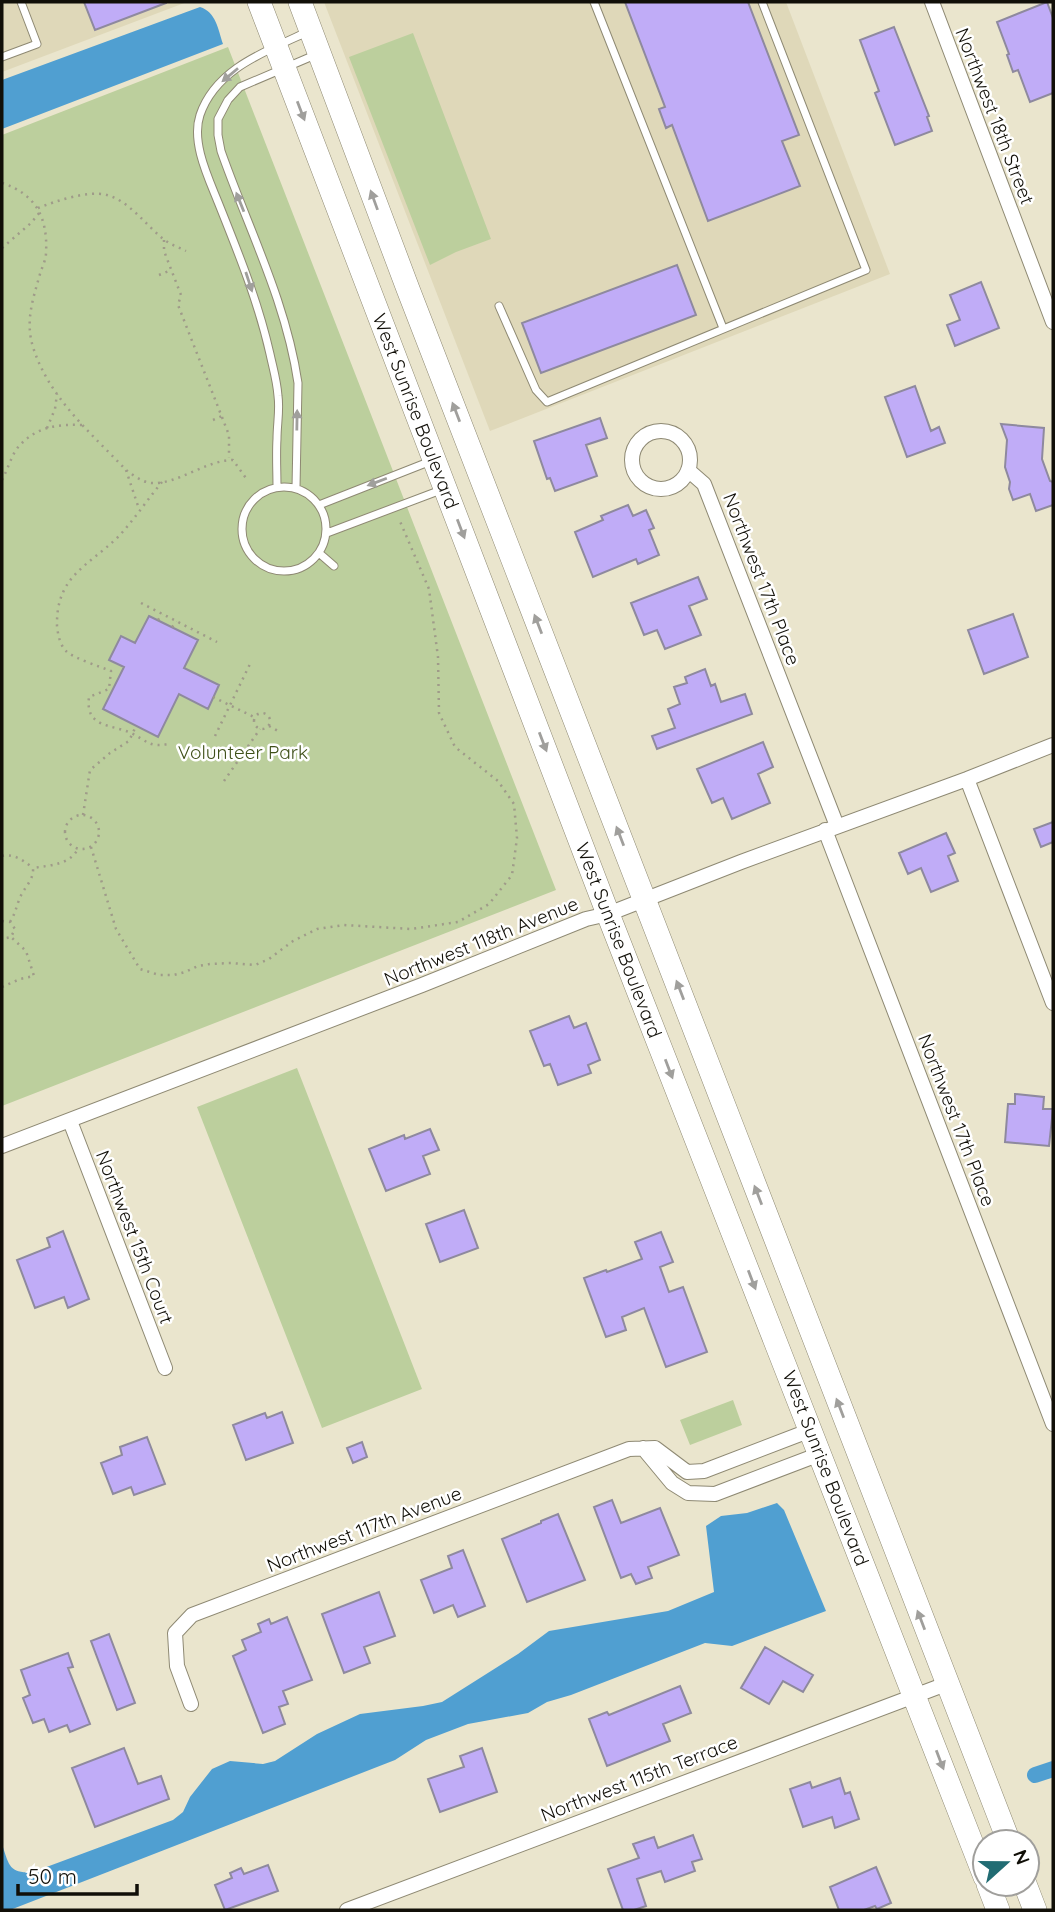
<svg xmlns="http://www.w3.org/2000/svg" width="1055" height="1912" font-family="Quicksand,sans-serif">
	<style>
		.built { fill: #dfd8b9 }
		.green { fill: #bccf9d }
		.water { fill: #509fd1 }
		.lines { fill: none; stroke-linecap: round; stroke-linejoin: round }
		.canal { stroke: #509fd1; stroke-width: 16 }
		.building { fill: #c0acf7; stroke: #8e899e; stroke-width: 2 }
		.service-casing { stroke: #8e8973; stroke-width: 9 }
		.minor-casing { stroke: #8e8973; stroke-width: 16 }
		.trunk-casing { stroke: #8e8973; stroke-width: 24 }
		.path { stroke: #9f9b89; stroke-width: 2.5; stroke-dasharray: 2 5; stroke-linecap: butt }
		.service { stroke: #fff; stroke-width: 7 }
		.minor { stroke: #fff; stroke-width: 14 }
		.trunk { stroke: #fff; stroke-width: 23 }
		.oneway { fill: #a09f9c }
		.labels { text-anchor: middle; stroke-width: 5; stroke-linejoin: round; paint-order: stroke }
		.street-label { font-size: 19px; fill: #110f08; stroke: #fff }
		.park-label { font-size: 19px; fill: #40511a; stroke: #fff }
	</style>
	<rect width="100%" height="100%" fill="#eae5cd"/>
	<!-- built -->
	<path class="built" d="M2,2H187L2,72Z
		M324,2H786L890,274L490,431Z"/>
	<!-- green -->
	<path class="green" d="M413,33L491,239L456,252L430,265L349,57Z
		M228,47L556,890L2,1106V135Z
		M297,1068L422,1389L322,1428L197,1107Z
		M733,1400L742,1425L690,1445L680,1420Z"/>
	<!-- water -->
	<path class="water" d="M200,7C216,12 218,29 223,44L2,129V80Z
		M777,1503L784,1510L826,1611L732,1646L705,1643L571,1695L547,1702L528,1713L468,1724L426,1740L395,1760L10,1910H2V1844C9,1865 9,1874 33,1872L173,1820L183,1812L190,1797L212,1769L230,1761L263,1764L275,1761L317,1734L360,1714L423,1706L442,1702L518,1654L549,1631L668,1611L714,1592L706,1526L721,1516L747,1513Z"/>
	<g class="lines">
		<!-- canal -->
		<path class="canal" d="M1035,1775L1053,1769"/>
	</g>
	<!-- building -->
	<path class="building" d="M84,2H166V3L95,30Z
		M625,2H748L799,135L782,141L800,186L708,221L672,125L666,128L659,109L665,107Z
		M1047,2L1053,18V93L1030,102L1018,70L1013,72L1007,55L1009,54L997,22Z
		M894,27L929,116L927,117L932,131L895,145L875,93L879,91L860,40Z
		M677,265L696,315L541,373L522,323Z
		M981,282L999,328L955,346L947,325L960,320L950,295Z
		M915,386L931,431L939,427L945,443L907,457L885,397Z
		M600,418L607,438L586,445L597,476L555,491L550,478L547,479L534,441Z
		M1001,424L1044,428L1042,459L1050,481L1053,482V505L1036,511L1030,494L1013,500L1009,489L1010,482L1005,467L1007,440Z
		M628,505L633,516L646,510L654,528L649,530L659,555L638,564L636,559L593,577L575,532L603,520L601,516Z
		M698,577L707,599L689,606L701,635L665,649L657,630L644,635L631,603Z
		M1013,614L1028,657L984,674L968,630Z
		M149,616L198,640L184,668L219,685L208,709L179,694L158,737L103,709L124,667L109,660L121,636L135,643Z
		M705,669L711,686L715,684L721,702L745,694L752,714L657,749L652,736L675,728L668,709L680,704L674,687L687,683L685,677Z
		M763,742L773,767L758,774L770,803L732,819L723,798L712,803L697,769Z
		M1053,822V842L1041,847L1034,829Z
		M946,833L955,853L948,856L958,881L931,892L921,868L908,874L899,853Z
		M569,1016L574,1028L586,1023L600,1060L588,1065L591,1073L558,1085L550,1064L544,1066L530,1031Z
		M1015,1094L1044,1097L1043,1109H1053L1049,1146L1005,1142L1008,1104H1015Z
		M430,1129L439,1150L423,1156L430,1174L386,1191L369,1149L404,1135L405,1139Z
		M464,1210L478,1248L440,1262L426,1224Z
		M63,1231L89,1299L68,1308L64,1297L35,1308L17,1260L50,1247L47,1238Z
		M661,1232L673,1262L660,1267L669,1292L683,1287L707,1352L666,1367L644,1308L622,1317L626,1330L606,1337L584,1278L606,1270L607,1272L642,1259L635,1242Z
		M282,1412L293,1443L246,1460L233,1425L265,1413L267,1418Z
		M147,1437L165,1484L134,1495L131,1487L113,1494L101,1463L122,1455L120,1447Z
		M362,1442L367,1457L353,1463L347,1448Z
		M612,1500L621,1523L660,1508L679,1555L648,1567L652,1578L636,1584L631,1574L621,1578L594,1507Z
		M558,1514L585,1580L527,1602L502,1539L541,1523V1521Z
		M463,1550L485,1606L458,1617L453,1605L434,1613L421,1580L452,1568L448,1556Z
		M379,1592L395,1636L364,1647L370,1663L344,1673L322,1614Z
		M287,1617L312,1680L283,1691L288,1704L279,1707L285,1724L263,1733L233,1656L246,1650L242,1640L261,1632L258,1624L269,1619L271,1624Z
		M109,1634L135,1703L117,1710L91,1641Z
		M765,1647L813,1675L803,1692L783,1681L769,1704L741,1688Z
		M68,1653L73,1667L68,1668L90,1724L70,1732L67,1725L49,1732L44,1719L33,1723L23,1698L30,1695L21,1670Z
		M680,1686L691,1713L663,1724L670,1741L607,1766L589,1719L607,1712L609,1715Z
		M124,1748L138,1784L161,1776L169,1799L95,1827L72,1768Z
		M482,1748L497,1792L440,1812L428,1779L464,1767L460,1756Z
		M840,1778L845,1794L850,1792L859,1819L835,1828L832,1817L803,1827L790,1789L810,1782L812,1788Z
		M693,1835L702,1859L692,1862L695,1871L665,1882L661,1871L637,1879L646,1906L634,1910H623L608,1869L639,1858L633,1844L654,1837L658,1848Z
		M268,1865L278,1891L225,1910L215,1885L232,1878L230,1873L241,1868L244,1874Z
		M876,1867L891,1903L877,1909L875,1906L864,1910H839L830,1887Z"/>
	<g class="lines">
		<defs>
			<path id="service" d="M594,2L723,328
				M2,57L37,44L21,2
				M499,306L536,390L547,402L866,270L762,2
				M242 529a42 42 0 1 1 84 0a42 42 0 1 1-84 0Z
				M277,487C277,471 276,455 277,439C277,424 280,410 278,396C277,381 273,368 270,354C258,301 238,252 218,202C208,177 191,142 200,115C216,68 267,51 307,32
				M296,488L298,383C286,301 248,228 221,151L218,135V119L228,100L240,87L315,55
				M319,505L431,461
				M327,533L441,490
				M319,553L334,566"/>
			<path id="minor" d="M932,2L1053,322
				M632 460a29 29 0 1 1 58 0a29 29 0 1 1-58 0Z
				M688,470L704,484L837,826
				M967,779L1053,1003
				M825,830L1053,1424
				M70,1121L165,1368
				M2,1146L422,985L586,919L608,914L741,862L967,779L1053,745
				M643,1448L672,1483L688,1493L715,1494L820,1454
				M191,1704L177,1666L175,1633L192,1615L629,1449L655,1448L687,1472L704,1471L811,1430
				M347,1910L946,1684"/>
			<path id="trunk" d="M259,2L608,914L985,1877
				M300,2L408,289L1009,1842
				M988,1884L998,1910
				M1025,1884L1035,1910"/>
		</defs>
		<!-- service casing -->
		<use href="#service" class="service-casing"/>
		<!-- minor casing -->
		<use href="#minor" class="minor-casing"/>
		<!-- trunk casing -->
		<use href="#trunk" class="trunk-casing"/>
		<!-- path -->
		<path class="path" d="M2,183C36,194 48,218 46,253C46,260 42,267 40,274C33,299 25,321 33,347C49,398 91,433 126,470C133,475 142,482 151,483C177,485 206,460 233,460L248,481
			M38,208C56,201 88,190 107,195C129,201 145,224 162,238C169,244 178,247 186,251
			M164,240V251L181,295L178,305L229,435V458
			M2,248L31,223L40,212
			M159,275L171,270
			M213,420L222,416
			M47,428L55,409L57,394
			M126,470L139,509
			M2,480C8,469 12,453 20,445C38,426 59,424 83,425
			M162,482C147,500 134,520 118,537C87,567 56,576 57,626C58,635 60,645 66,651C73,658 101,667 111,671L109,689L89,697C85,728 111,724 131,733C146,740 149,748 168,744
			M141,603L217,642
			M158,620L162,614
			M172,627L177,622
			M213,697L254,717
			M254 721a8 8 0 1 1 16 0a8 8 0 1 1-16 0Z
			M269,726L278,731
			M215,736L250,664
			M224,781L260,729
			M83,815L90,770L110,753L129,741L136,726
			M65 832a17 17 0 1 1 34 0a17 17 0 1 1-34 0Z
			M91,847L116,929L140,969L159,975H174L185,972L198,966L210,964L231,963L255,965L269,959L293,941L317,929L344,925L411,929L458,922L489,904L512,875L517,838L514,804L498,781L455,747L439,713L438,657L429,589L399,519
			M2,856C14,853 24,861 33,868
			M2,921L10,922L15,929L11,937L2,939
			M10,922C15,914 16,908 19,900C23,888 34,881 33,868C51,865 69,865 78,849
			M2,987L20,979L34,976L26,951L11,937"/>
		<!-- service -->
		<use href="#service" class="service"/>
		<!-- minor -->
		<use href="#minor" class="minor"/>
		<!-- trunk -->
		<use href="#trunk" class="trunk"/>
	</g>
	<!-- one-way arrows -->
	<defs><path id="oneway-solid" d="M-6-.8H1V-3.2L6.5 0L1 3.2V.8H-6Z" transform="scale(1.75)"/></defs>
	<g class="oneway">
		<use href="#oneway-solid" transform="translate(230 75) rotate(140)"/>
		<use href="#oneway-solid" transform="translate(301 111) rotate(69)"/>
		<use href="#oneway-solid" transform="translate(374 200) rotate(-110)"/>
		<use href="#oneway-solid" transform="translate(240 202) rotate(-112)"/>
		<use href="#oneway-solid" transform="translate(249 282) rotate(72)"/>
		<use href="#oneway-solid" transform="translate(456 412) rotate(-111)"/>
		<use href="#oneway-solid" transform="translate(297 420) rotate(-89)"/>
		<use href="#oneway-solid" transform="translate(377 482) rotate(159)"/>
		<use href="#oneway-solid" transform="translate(461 529) rotate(69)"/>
		<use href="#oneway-solid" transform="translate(538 624) rotate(-111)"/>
		<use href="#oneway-solid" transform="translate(543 742) rotate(69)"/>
		<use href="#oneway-solid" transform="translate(620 836) rotate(-111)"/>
		<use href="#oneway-solid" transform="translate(680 990) rotate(-111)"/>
		<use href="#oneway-solid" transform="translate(669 1069) rotate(69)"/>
		<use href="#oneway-solid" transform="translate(758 1195) rotate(-111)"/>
		<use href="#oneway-solid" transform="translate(752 1280) rotate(69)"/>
		<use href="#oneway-solid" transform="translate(840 1408) rotate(-111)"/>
		<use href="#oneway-solid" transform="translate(921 1620) rotate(-111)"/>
		<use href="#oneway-solid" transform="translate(940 1760) rotate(69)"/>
	</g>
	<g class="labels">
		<!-- street labels -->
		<g class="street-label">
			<text transform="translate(995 116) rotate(69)" y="7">Northwest 18th Street</text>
			<text transform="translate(416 411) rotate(69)" y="7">West Sunrise Boulevard</text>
			<text transform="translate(762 579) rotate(69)" y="7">Northwest 17th Place</text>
			<text transform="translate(619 940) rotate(69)" y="7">West Sunrise Boulevard</text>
			<text transform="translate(481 941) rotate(-22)" y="7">Northwest 118th Avenue</text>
			<text transform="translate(957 1120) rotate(69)" y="7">Northwest 17th Place</text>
			<text transform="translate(135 1237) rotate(69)" y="7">Northwest 15th Court</text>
			<text transform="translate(826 1468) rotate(69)" y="7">West Sunrise Boulevard</text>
			<text transform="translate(364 1529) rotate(-21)" y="7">Northwest 117th Avenue</text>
			<text transform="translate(639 1778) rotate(-21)" y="7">Northwest 115th Terrace</text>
		</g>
		<!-- park labels -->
		<g class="park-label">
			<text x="243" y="759">Volunteer Park</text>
		</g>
	</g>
	<!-- border -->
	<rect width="1055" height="1912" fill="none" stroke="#110f08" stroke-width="7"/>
	<!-- north arrow -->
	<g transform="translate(1006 1863) rotate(69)"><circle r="33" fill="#ffffff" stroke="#a09f9c" stroke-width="2"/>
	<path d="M0-5L12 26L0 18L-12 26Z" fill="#216c73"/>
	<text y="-10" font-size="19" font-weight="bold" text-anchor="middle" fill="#110f08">N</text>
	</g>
	<!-- scale -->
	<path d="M18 1884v10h119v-10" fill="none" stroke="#110f08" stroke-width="3.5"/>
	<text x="28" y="1884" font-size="21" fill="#110f08" stroke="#ffffff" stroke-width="5" paint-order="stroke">50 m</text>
</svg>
